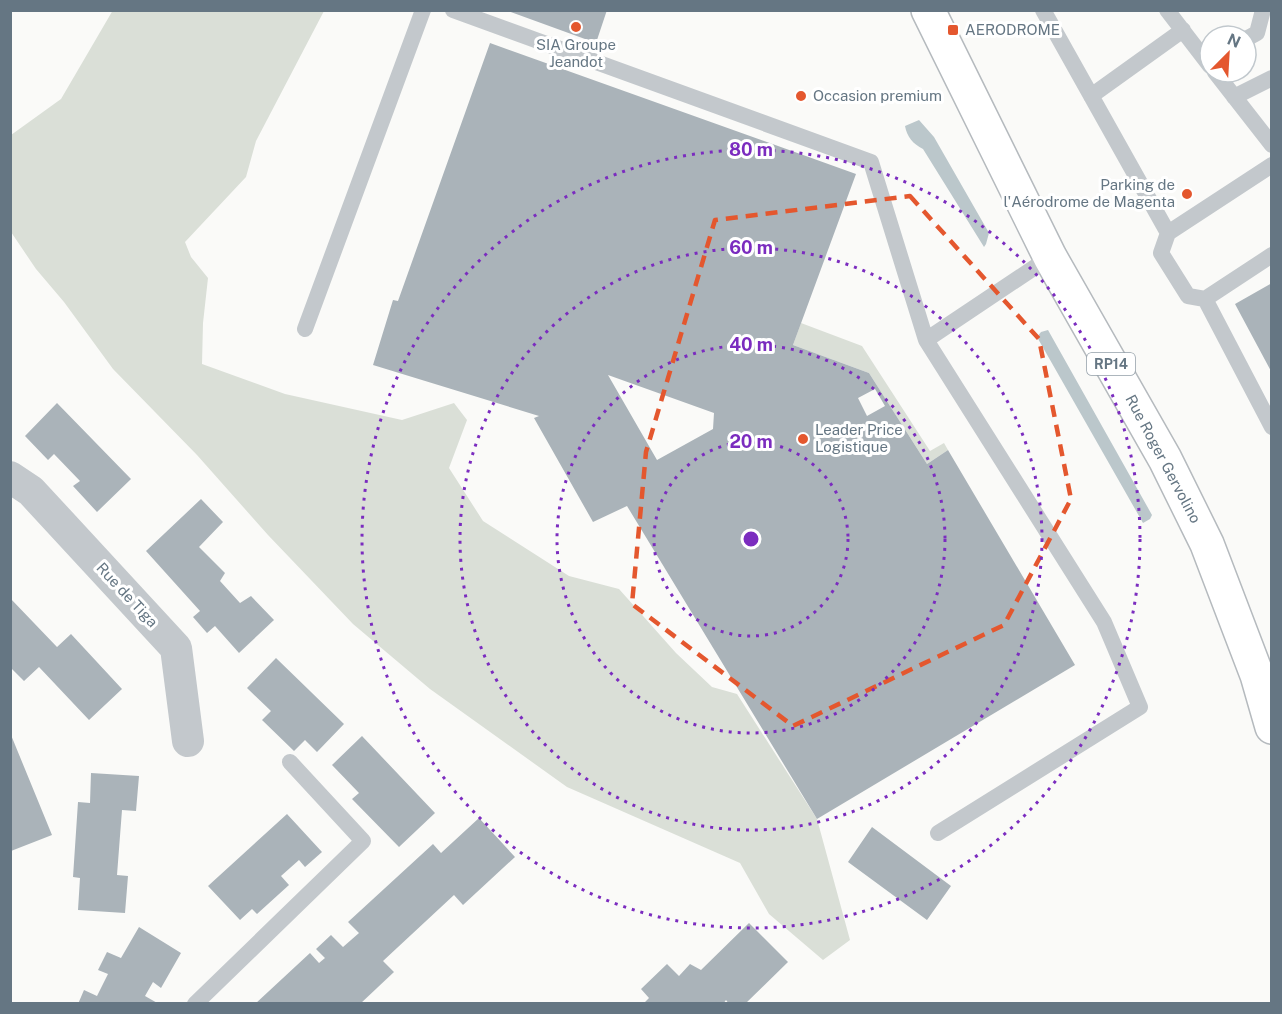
<svg xmlns="http://www.w3.org/2000/svg" width="1282" height="1014" font-family="'Public Sans',sans-serif">
	<style>
		.green { fill: #dadfd7 }
		.water { fill: #bbc7cb }
		.building { fill: #aab3b9; fill-rule: evenodd }
		.lines { fill: none; stroke-linecap: round; stroke-linejoin: round }
		.primary-casing { stroke: #b5babe; stroke-width: 36 }
		.service { stroke: #c3c8cc; stroke-width: 16 }
		.minor { stroke: #c3c8cc; stroke-width: 32 }
		.primary { stroke: #fff; stroke-width: 33 }
		.marked { fill: none; stroke: #e4572e; stroke-width: 4.5; stroke-dasharray: 12 8; stroke-linejoin: round }
		.ring { fill: none; stroke: #7b2cbf; stroke-width: 3; stroke-dasharray: 3 6 }
		.poi-dot { fill: #e4572e; stroke: #fff; stroke-width: 2 }
		.labels { text-anchor: middle; stroke-width: 6; stroke-linejoin: round; paint-order: stroke }
		.shield { fill: #fff; stroke: #939fa8; stroke-width: 1.5 }
		.shield-label { font-size: 14px; font-weight: bold; fill: #657683 }
		.poi-label { font-size: 15px; fill: #657683; stroke: #fff; text-anchor: start }
		.street-label { font-size: 15px; fill: #657683; stroke: #fff }
		.centre { fill: #7b2cbf; stroke: #fff; stroke-width: 3 }
		.ring-label { font-size: 18px; text-anchor: middle; font-weight: bold; fill: #7b2cbf; stroke: #fff; stroke-width: 6; stroke-linejoin: round; paint-order: stroke }
	</style>
	<rect width="100%" height="100%" fill="#fafaf8"/>
	<!-- green -->
	<path class="green" d="M113,10L324,11L256,141L246,177L185,242L191,257L208,278L203,323L202,364L285,394L402,420L454,403L467,420L449,468L483,521L569,576L619,589L676,653L712,687L737,694L817,819L850,940L823,960L769,914L740,863L567,787L430,689L353,624L268,535L197,455L113,369L64,302L36,269L11,232V135L61,99Z
		M801,323L862,346L930,451L944,443L948,450L927,464L869,373L793,345Z"/>
	<!-- water -->
	<path class="water" d="M919,120L934,137L989,233L986,244L984,247L923,149C913,144 907,137 905,126Z
		M1048,330L1152,515L1150,519L1143,523L1037,337L1041,332Z"/>
	<!-- building -->
	<path class="building" d="M505,10H607L596,43Z
		M490,43L856,174L793,345L869,373L927,464L948,450L1075,665L817,819L627,506L593,522L534,418L539,416L373,365L393,300L398,301ZM608,375L714,413L713,429L657,460ZM875,389L885,406L867,416L858,398Z
		M1272,283V373L1235,304Z
		M57,403L131,479L97,512L73,486L80,481L54,454L48,460L25,436Z
		M201,499L223,522L199,547L225,573L220,581L240,603L251,596L274,620L239,653L215,626L207,633L193,617L200,611L146,551Z
		M10,598L57,647L71,634L122,689L89,720L39,667L24,681L10,667Z
		M276,658L344,724L317,752L305,740L294,751L262,720L271,711L247,688Z
		M11,735L52,835L11,851Z
		M362,736L435,813L399,847L352,799L359,793L332,765Z
		M91,773L139,776L136,811L122,810L117,875L128,876L125,913L78,910L80,878L73,877L78,802L90,803Z
		M287,814L322,852L305,867L299,860L281,876L289,885L257,914L252,909L240,920L208,886Z
		M479,818L515,857L463,905L454,895L383,961L394,972L360,1004H255L310,953L319,963L325,958L316,949L331,935L343,947L359,933L348,922L433,844L441,853Z
		M872,827L951,886L927,920L848,862Z
		M749,923L788,962L745,1004H729L726,1000L723,1004H643L649,998L641,989L667,964L679,976L690,964L701,970Z
		M139,927L181,953L161,988L153,982L145,996L159,1004H78L84,990L97,996L108,974L98,970L107,952L121,958Z"/>
	<g class="lines">
		<defs>
			<path id="primary" d="M928,10L1050,257L1165,459L1207,544L1257,675L1272,727"/>
		</defs>
		<!-- primary casing -->
		<use href="#primary" class="primary-casing"/>
		<!-- service -->
		<path class="service" d="M453,10L871,162L926,340
			M1043,10L1168,233
			M1167,10L1210,66
			M1246,39L1257,33L1263,10
			M1215,72L1272,145
			M1091,96L1183,30
			M1234,97L1272,78
			M1272,165L1168,233L1161,253L1188,296L1205,299L1272,255
			M1205,299L1272,427
			M305,329L423,10
			M938,833L1140,707L1104,622L926,340L1050,257
			M195,1004L363,841L290,762"/>
		<!-- minor -->
		<path class="minor" d="M10,477L31,491L176,648L188,741"/>
		<!-- primary -->
		<use href="#primary" class="primary"/>
	</g>
	<!-- marked area -->
	<path class="marked" d="M910,196L1039,339L1071,499L1004,625L793,726L632,604L646,452L715,220Z"/>
	<!-- distance rings -->
	<g class="ring">
		<circle cx="751" cy="539" r="97"/>
		<circle cx="751" cy="539" r="194"/>
		<circle cx="751" cy="539" r="291"/>
		<circle cx="751" cy="539" r="389"/>
	</g>
	<!-- markers -->
	<g class="poi-dot">
		<circle cx="576" cy="27" r="6"/>
		<rect x="947" y="24" width="12" height="12" rx="3"/>
		<circle cx="801" cy="96" r="6"/>
		<circle cx="1187" cy="194" r="6"/>
		<circle cx="803" cy="439" r="6"/>
	</g>
	<g class="labels">
		<!-- shield labels -->
		<rect class="shield" x="1087" y="353" width="48" height="22" rx="4.5"/>
		<g class="shield-label">
			<text x="1111" y="369">RP14</text>
		</g>
		<!-- poi labels -->
		<g class="poi-label">
			<text x="965" y="35">AERODROME</text>
			<text x="576" y="50" text-anchor="middle">SIA Groupe<tspan x="576" dy="17">Jeandot</tspan></text>
			<text x="813" y="101">Occasion premium</text>
			<text x="1175" y="190" text-anchor="end">Parking de<tspan x="1175" dy="17">l'Aérodrome de Magenta</tspan></text>
			<text x="815" y="435">Leader Price<tspan x="815" dy="17">Logistique</tspan></text>
		</g>
		<!-- street labels -->
		<g class="street-label">
			<text transform="translate(1163 459) rotate(62)" y="5">Rue Roger Gervolino</text>
			<text transform="translate(127 595) rotate(47)" y="5">Rue de Tiga</text>
		</g>
	</g>
	<circle cx="751" cy="539" r="9" class="centre"/>
	<g class="ring-label">
		<text x="751" y="156">80 m</text>
		<text x="751" y="254">60 m</text>
		<text x="751" y="351">40 m</text>
		<text x="751" y="448">20 m</text>
	</g>
	<!-- border -->
	<rect width="1282" height="1014" fill="none" stroke="#657683" stroke-width="24"/>
	<!-- north arrow -->
	<g transform="translate(1228 54) rotate(24)"><circle r="28" fill="#ffffff" stroke="#c1c8cd" stroke-width="1.5"/>
	<path d="M0-4.5L10 22L0 15L-10 22Z" fill="#e4572e"/>
	<text y="-9" font-size="16" font-weight="bold" text-anchor="middle" fill="#657683">N</text>
	</g>
</svg>
